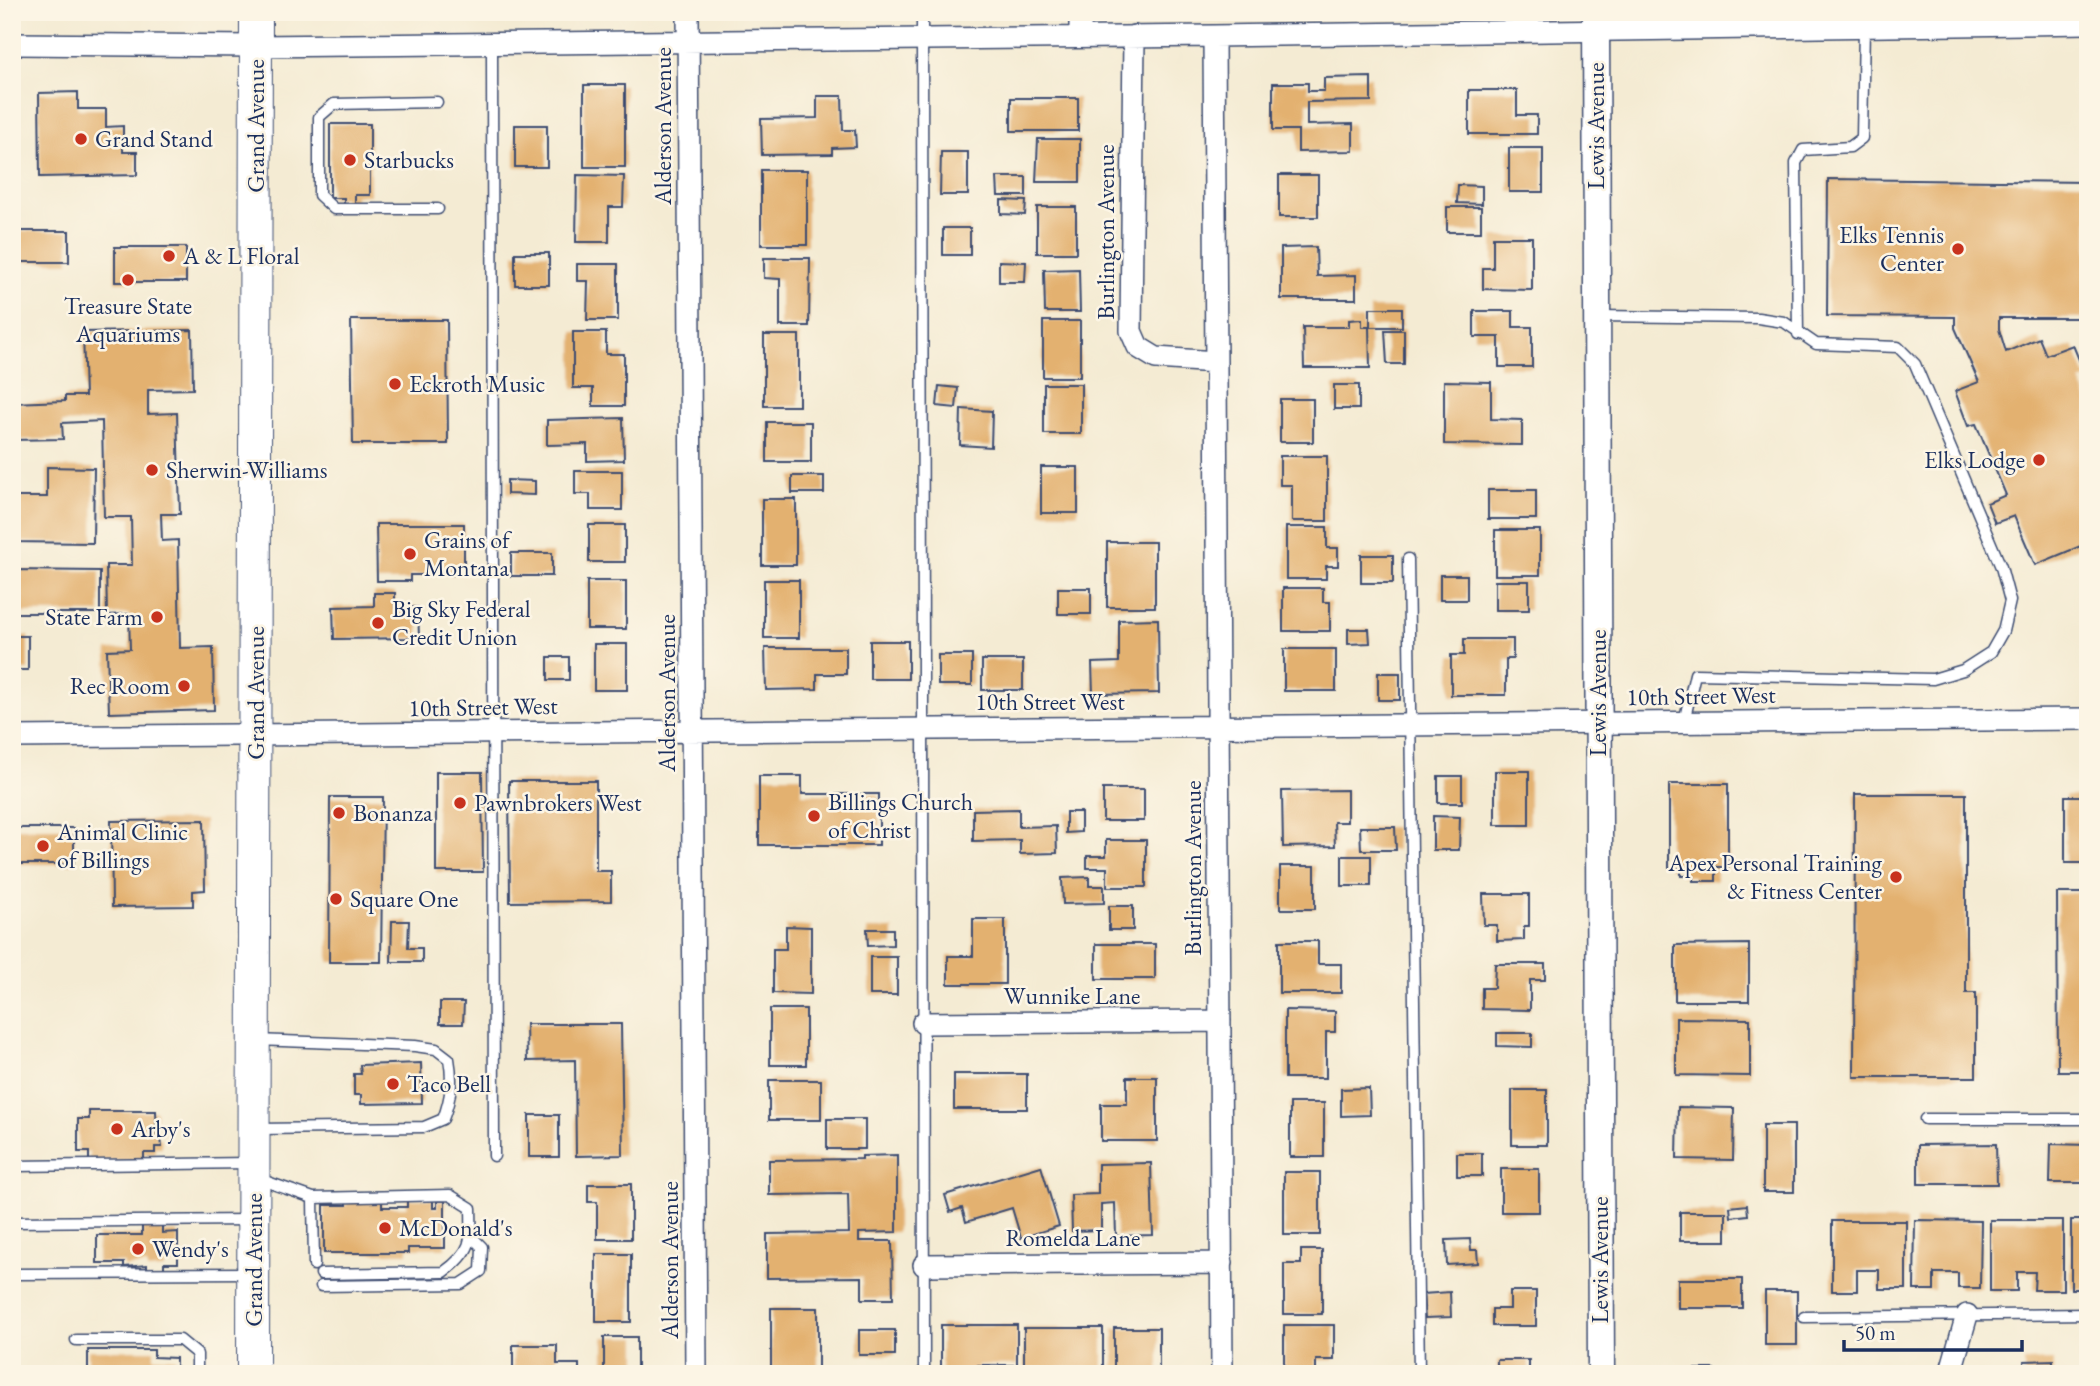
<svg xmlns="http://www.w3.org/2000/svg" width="2100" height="1386" font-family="'EB Garamond',serif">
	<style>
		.building { fill: #e3b16f }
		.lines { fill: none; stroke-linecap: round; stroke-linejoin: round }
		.service-casing { stroke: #3c4b70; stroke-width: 13 }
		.minor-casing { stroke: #3c4b70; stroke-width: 24 }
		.tertiary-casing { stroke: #3c4b70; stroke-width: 29 }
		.primary-casing { stroke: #3c4b70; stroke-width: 34 }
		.service { stroke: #fff; stroke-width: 10 }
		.minor { stroke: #fff; stroke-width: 21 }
		.tertiary { stroke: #fff; stroke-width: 26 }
		.primary { stroke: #fff; stroke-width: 32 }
		.poi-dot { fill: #c8321e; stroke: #fcf5e5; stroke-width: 2.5 }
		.labels { text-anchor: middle; stroke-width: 5; stroke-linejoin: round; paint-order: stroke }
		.street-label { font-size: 24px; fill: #1b2f5e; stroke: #fcf5e5 }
		.poi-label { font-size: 24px; fill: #1b2f5e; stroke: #fcf5e5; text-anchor: start }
	</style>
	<rect width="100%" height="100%" fill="#fcf5e5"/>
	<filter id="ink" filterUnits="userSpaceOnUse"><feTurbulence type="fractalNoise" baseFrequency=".0143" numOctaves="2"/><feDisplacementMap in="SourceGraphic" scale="14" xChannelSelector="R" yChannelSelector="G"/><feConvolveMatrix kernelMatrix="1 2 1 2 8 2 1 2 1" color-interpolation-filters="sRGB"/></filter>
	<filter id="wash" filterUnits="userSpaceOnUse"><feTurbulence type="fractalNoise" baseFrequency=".00686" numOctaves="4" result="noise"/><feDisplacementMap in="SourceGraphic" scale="28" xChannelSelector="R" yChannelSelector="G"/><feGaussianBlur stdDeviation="1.57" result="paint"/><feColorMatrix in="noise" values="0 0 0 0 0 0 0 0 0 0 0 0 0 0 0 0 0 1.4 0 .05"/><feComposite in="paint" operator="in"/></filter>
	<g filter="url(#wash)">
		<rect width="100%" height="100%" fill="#f4ebd3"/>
		<g id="blocks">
			<!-- building -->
			<path class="building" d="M1371,77V101L1307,102V125L1353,124V151L1298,152V130H1273V83H1308V91H1324V78Z
				M584,85H625V167H584Z
				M1469,90H1517V115H1537V134H1469Z
				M78,92V109H106V127L123,126V152H137V175L40,177L39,93Z
				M817,96H842L843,130H855L856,147L832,148V154L762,155L761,119L817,118Z
				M1011,98H1078V131H1011Z
				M330,124H370V195H355V204H344V198H330Z
				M515,125H547V167H515Z
				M1038,139H1080V182H1036Z
				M1509,148H1543V192H1509Z
				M941,152H968V195H940Z
				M761,170H807V245H761Z
				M577,175L624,176L623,207H609V242H576Z
				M1279,175H1318V217H1279Z
				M997,177H1026V196H998Z
				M1828,179L2088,182V318H1999V329L2006,352L2039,338L2046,355L2073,345L2087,379L2080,381L2088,400V543L2035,565L2014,516L1995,523L1987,503L2006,495L1976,424L1968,426L1955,391L1979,382L1955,328V317L1827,316Z
				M1458,185L1482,186V204L1457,203Z
				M1001,200L1026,201L1025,215L1001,214Z
				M1037,207H1076V253H1037Z
				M1447,207H1481V232H1447Z
				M943,228H970V255H943Z
				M12,231H69V262H12Z
				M1493,237H1532V290L1483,289V268H1493Z
				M115,247H186V282H115Z
				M1316,247L1317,276L1356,275V299H1281V248Z
				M515,253H549V285H515Z
				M764,258H810L809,326H780V279L764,278Z
				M999,261L1026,262L1025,282H999Z
				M577,264H618V320H587L588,281H577Z
				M1079,269L1080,312H1045L1044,270Z
				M1370,308H1402V327H1370Z
				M1474,311H1513V327H1532V367H1499V337H1474Z
				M1362,319V327H1369L1370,368H1304L1303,327H1349V320Z
				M351,320H447L448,444H353Z
				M1043,321H1080V377H1043Z
				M192,330L193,389L148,390V414L177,413L180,514H161L162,541L178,540L180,648L213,647L214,710L109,713L107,650L130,649L129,614L107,615L106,565H132L131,517H104L102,421L62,423L63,439L12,440V403L65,401V396H85L83,332Z
				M1385,330H1404V364H1387Z
				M573,332H606V354H624V406H593V388H573Z
				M764,335H799V406H764Z
				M1444,381L1491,382V419L1522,420V445L1444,444Z
				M1044,384H1081V434H1044Z
				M1334,385H1359V409H1334Z
				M939,386L958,388L956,408L937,406Z
				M1280,399H1313V442H1280Z
				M961,409L992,411L991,447L960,445Z
				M623,418L624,460L587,461V444L547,445V420Z
				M767,422H811V462H767Z
				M1280,456H1327V521H1292V485H1280Z
				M47,467L94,468L93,543L12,542V497H47Z
				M1041,467H1078V513H1041Z
				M575,471H622V510H590V494H575Z
				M792,476H824V493H792Z
				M507,480L535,481V495L507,494Z
				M1488,490H1536V519H1488Z
				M762,499H796V565H762Z
				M376,524H464V575H410V581H377Z
				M589,525H625V562H589Z
				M1286,527H1327V548H1338V566H1326V579H1286Z
				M1495,530H1540V575H1495Z
				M1107,542H1155V607H1107Z
				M511,553H552V576H511Z
				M1361,555H1393V583H1361Z
				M12,570L100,571V613H12Z
				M1440,575H1467V600H1440Z
				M764,580H799V638H764Z
				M587,581H626V629H587Z
				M1495,581H1529V610H1495Z
				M1058,588H1091V614H1058Z
				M1283,588H1323V602H1330V631H1283Z
				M374,593H395V608L418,607L419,638L334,639L333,607L374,606Z
				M1158,619L1159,693L1093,694L1092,663L1119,662V620Z
				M1348,629H1369L1370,643L1348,644Z
				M12,636H28V670H12Z
				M1464,639H1513V659H1506V695H1451V655H1464Z
				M870,641H908V679H870Z
				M594,644H627V690H594Z
				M765,648H846V674H817V689L766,690Z
				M1284,649H1336V691H1284Z
				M938,655H972V685H938Z
				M548,657H569V680H548Z
				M982,660H1023V690H982Z
				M1378,673H1400V700H1378Z
				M1495,771H1529V825H1495Z
				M436,772H482L483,872H436Z
				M759,776H802V794H879V845H759Z
				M1438,776H1462V803H1438Z
				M509,781H596V871H611V901L510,902Z
				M1669,784H1728V867H1716V881H1693V876H1681V868H1669Z
				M1103,789H1144V821H1103Z
				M1347,790V822H1334L1335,846L1283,847L1282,791Z
				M1855,794H1966V993H1976V1077H1854Z
				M2065,796H2088V863H2065Z
				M330,797H383L381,962H329Z
				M1019,809V827L1056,826L1057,853L1020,854V840L973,841V810Z
				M1066,812H1081V832L1066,833Z
				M1433,816L1460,817L1459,850H1433Z
				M204,820L205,890L193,891V906L112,907L111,821Z
				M1360,827H1395L1396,850H1361Z
				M12,828H74V864H12Z
				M1106,840H1146V887H1107V868H1087V856H1106Z
				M1342,856H1371V886H1342Z
				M1280,866H1315V909H1280Z
				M1089,877V886H1104V903L1063,904L1062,878Z
				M2057,893H2088V1071H2058Z
				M1483,894H1529V926H1524V940L1497,941V925H1484Z
				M1109,906H1133V930H1109Z
				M973,919H1005V984H948V956H973Z
				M392,921H409L408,948H422V962H391Z
				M786,926L811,927V994L773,993V949H786Z
				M867,929H893V945L868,946Z
				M1279,941H1318V964H1341V993H1279Z
				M1096,944H1155V979H1096Z
				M1749,944V1001H1675V945Z
				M870,957H897V995H870Z
				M1495,964H1545V980H1530V1010L1482,1009V988H1494Z
				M440,1002H464L463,1024H440Z
				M770,1009H806V1065H770Z
				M1285,1010L1335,1011V1032H1326V1078H1285Z
				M1676,1018L1750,1019V1076L1676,1075Z
				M526,1024H621L623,1155L576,1156L575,1060L527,1061Z
				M1497,1033H1532V1047L1497,1046Z
				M421,1063L422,1103L361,1104V1095H354V1074H361L360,1065Z
				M954,1074H1027V1109H954Z
				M1127,1077H1157V1141H1101V1104H1127Z
				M769,1080H821V1120H769Z
				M1369,1088L1370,1115L1341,1116V1089Z
				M1512,1090H1547V1145H1512Z
				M1290,1103H1324V1157H1290Z
				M1678,1107L1734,1108L1733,1160L1677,1159Z
				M89,1111H156L157,1138H161L162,1147H155V1153H144V1161H89V1152H78V1119H89Z
				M529,1115H559V1157H529Z
				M827,1119H865V1149H827Z
				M1763,1125H1794V1192H1763Z
				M1996,1144L1997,1184H1918V1145Z
				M2051,1144L2088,1145V1183H2050Z
				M1457,1153H1482V1176H1457Z
				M897,1155V1232L859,1233V1241H892L893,1299H862V1277L767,1278V1234L849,1233L848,1194L769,1195V1160L862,1159V1156Z
				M1151,1163L1153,1235L1116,1236L1115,1203L1101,1204V1230L1072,1231L1071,1195L1098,1194V1164Z
				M1041,1166L1059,1226L1021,1238L1012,1208L966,1222L962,1208L950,1212L945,1195Z
				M1501,1169H1539V1212H1501Z
				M1284,1172H1320V1235H1284Z
				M588,1184H631V1239H597V1202H588Z
				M347,1199H382V1207H407V1199H433V1208H437V1201H445V1248H408V1253H324V1205H347Z
				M1747,1205L1748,1215L1731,1217L1730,1207Z
				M1680,1212H1726V1241H1680Z
				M1915,1220L1981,1221L1980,1288H1958V1273H1934V1290H1914Z
				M1990,1220H2063V1290H2034L2035,1272H2017V1291H1990Z
				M2071,1220H2088V1289H2071Z
				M1832,1221H1906V1289H1879V1270H1857V1291H1832Z
				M142,1226H162V1233L178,1232V1263H164V1269L147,1270V1265L124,1267V1263H97V1235H142Z
				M1470,1239L1471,1250H1477L1478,1263L1447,1265L1446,1240Z
				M1301,1250H1322V1314H1284V1264H1301Z
				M596,1254H631V1322H596Z
				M1678,1279H1742V1308H1678Z
				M1510,1291H1536V1326H1492V1309H1510Z
				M1765,1291H1797V1345H1765Z
				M1450,1292L1451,1317L1425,1318L1423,1294Z
				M771,1308H818V1373H771Z
				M941,1325H1017V1365H978V1374H941Z
				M1284,1325H1334V1360H1316V1374H1284Z
				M1024,1328H1103V1368H1024Z
				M1114,1328H1159V1374H1114Z
				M859,1330H895V1355H859Z
				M604,1337H637V1374H604Z
				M513,1345H557V1364H579V1374H513Z
				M88,1350H154V1357L176,1358V1374H88Z
				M1497,1360H1529V1374H1497Z
				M2053,1360V1374H2024V1361Z
				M1689,1369H1714V1374H1689Z"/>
		</g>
	</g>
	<g filter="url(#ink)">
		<use href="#blocks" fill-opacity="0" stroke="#3c4b70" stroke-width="2"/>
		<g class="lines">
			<defs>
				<path id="service" d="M922,12L924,1374
					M492,43L494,1156
					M437,102L334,104L319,117V195L334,209H438
					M1597,316L1758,318L1784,322L1816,344L1898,347L1915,364L2001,567L2010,601L2003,631L1991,652L1963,670L1933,679L1695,674L1684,722
					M1798,334L1796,163L1803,150L1850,147L1862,138L1864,26
					M1408,559L1419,1374
					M256,1040L415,1046L436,1049L449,1059C453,1081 451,1098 443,1119L424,1127L258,1129
					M1925,1119H2088
					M15,1166L250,1163
					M256,1178L313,1198L450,1195L471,1208C472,1241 472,1252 444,1272L321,1274
					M313,1198L314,1265
					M12,1222L252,1220
					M12,1274L251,1273
					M321,1286L461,1284L481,1271L482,1247L472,1237
					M1804,1317L2088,1314
					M76,1340H180L197,1354V1374"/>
				<path id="minor" d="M688,12L696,1374
					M1080,12V36
					M1134,36L1131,331L1138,347L1156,358L1216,362
					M1214,36L1222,1374
					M12,44L256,46L1214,36L2088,23
					M12,737L2088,719
					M923,1023L1220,1021
					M924,1265L1222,1263
					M1950,1374L1967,1315"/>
				<path id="tertiary" d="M1596,12L1601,1374"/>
				<path id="primary" d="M253,1374L256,12"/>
			</defs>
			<!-- service casing -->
			<use href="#service" class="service-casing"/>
			<!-- minor casing -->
			<use href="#minor" class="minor-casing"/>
			<!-- tertiary casing -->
			<use href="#tertiary" class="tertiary-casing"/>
			<!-- primary casing -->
			<use href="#primary" class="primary-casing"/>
			<!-- service -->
			<use href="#service" class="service"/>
			<!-- minor -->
			<use href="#minor" class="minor"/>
			<!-- tertiary -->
			<use href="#tertiary" class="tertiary"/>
			<!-- primary -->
			<use href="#primary" class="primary"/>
		</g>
	</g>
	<!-- markers -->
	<g class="poi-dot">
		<circle cx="81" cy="139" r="7"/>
		<circle cx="350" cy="160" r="7"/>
		<circle cx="1958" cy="249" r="7"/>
		<circle cx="169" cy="256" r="7"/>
		<circle cx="128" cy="280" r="7"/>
		<circle cx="395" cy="384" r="7"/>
		<circle cx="2039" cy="460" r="7"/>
		<circle cx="152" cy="470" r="7"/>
		<circle cx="410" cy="554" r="7"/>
		<circle cx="157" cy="617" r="7"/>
		<circle cx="378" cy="623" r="7"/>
		<circle cx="184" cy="686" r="7"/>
		<circle cx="460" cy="803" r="7"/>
		<circle cx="339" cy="813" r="7"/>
		<circle cx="814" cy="816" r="7"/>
		<circle cx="43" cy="846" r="7"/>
		<circle cx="1896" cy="877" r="7"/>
		<circle cx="336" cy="899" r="7"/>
		<circle cx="393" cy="1084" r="7"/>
		<circle cx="117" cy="1129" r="7"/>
		<circle cx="385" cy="1228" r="7"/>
		<circle cx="138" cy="1249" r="7"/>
	</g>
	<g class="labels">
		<!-- street labels -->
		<g class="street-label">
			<text transform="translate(256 126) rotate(-90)" y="8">Grand Avenue</text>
			<text transform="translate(663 126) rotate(-90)" y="8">Alderson Avenue</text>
			<text transform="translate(1596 126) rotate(-90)" y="8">Lewis Avenue</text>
			<text transform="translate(1106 232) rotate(-90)" y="8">Burlington Avenue</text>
			<text transform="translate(256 693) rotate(-90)" y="8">Grand Avenue</text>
			<text transform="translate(667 693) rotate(-90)" y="8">Alderson Avenue</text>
			<text transform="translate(1598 693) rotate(-90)" y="8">Lewis Avenue</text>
			<text transform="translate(1701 696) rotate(-1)" y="8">10th Street West</text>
			<text x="1050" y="710">10th Street West</text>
			<text transform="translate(483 707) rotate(-1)" y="8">10th Street West</text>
			<text transform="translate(1193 868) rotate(-90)" y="8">Burlington Avenue</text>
			<text x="1072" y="1004">Wunnike Lane</text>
			<text x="1073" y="1246">Romelda Lane</text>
			<text transform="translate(254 1260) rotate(-90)" y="8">Grand Avenue</text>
			<text transform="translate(670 1260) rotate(-90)" y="8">Alderson Avenue</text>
			<text transform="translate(1600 1260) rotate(-90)" y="8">Lewis Avenue</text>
		</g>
		<!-- poi labels -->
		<g class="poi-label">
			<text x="95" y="147">Grand Stand</text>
			<text x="364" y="168">Starbucks</text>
			<text x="1944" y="243" text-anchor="end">Elks Tennis<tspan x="1944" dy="28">Center</tspan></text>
			<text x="183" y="264">A &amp; L Floral</text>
			<text x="128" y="314" text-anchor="middle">Treasure State<tspan x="128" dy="28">Aquariums</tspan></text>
			<text x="409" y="392">Eckroth Music</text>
			<text x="2025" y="468" text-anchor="end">Elks Lodge</text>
			<text x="166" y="478">Sherwin-Williams</text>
			<text x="424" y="548">Grains of<tspan x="424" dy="28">Montana</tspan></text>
			<text x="392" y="617">Big Sky Federal<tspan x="392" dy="28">Credit Union</tspan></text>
			<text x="143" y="625" text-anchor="end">State Farm</text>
			<text x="170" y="694" text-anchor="end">Rec Room</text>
			<text x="828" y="810">Billings Church<tspan x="828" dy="28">of Christ</tspan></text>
			<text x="474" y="811">Pawnbrokers West</text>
			<text x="353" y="821">Bonanza</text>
			<text x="57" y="840">Animal Clinic<tspan x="57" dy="28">of Billings</tspan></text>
			<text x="1882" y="871" text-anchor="end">Apex Personal Training<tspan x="1882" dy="28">&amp; Fitness Center</tspan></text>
			<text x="350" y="907">Square One</text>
			<text x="407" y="1092">Taco Bell</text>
			<text x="131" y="1137">Arby's</text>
			<text x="399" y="1236">McDonald's</text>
			<text x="152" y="1257">Wendy's</text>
		</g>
	</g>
	<!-- margin -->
	<rect width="2100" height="1386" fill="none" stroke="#fcf5e5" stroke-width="42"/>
	<!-- scale -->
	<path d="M1844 1340v10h178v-10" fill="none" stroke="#1b2f5e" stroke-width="3.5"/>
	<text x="1855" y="1340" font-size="21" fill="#1b2f5e" stroke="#fcf5e5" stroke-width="5" paint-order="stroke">50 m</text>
</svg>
